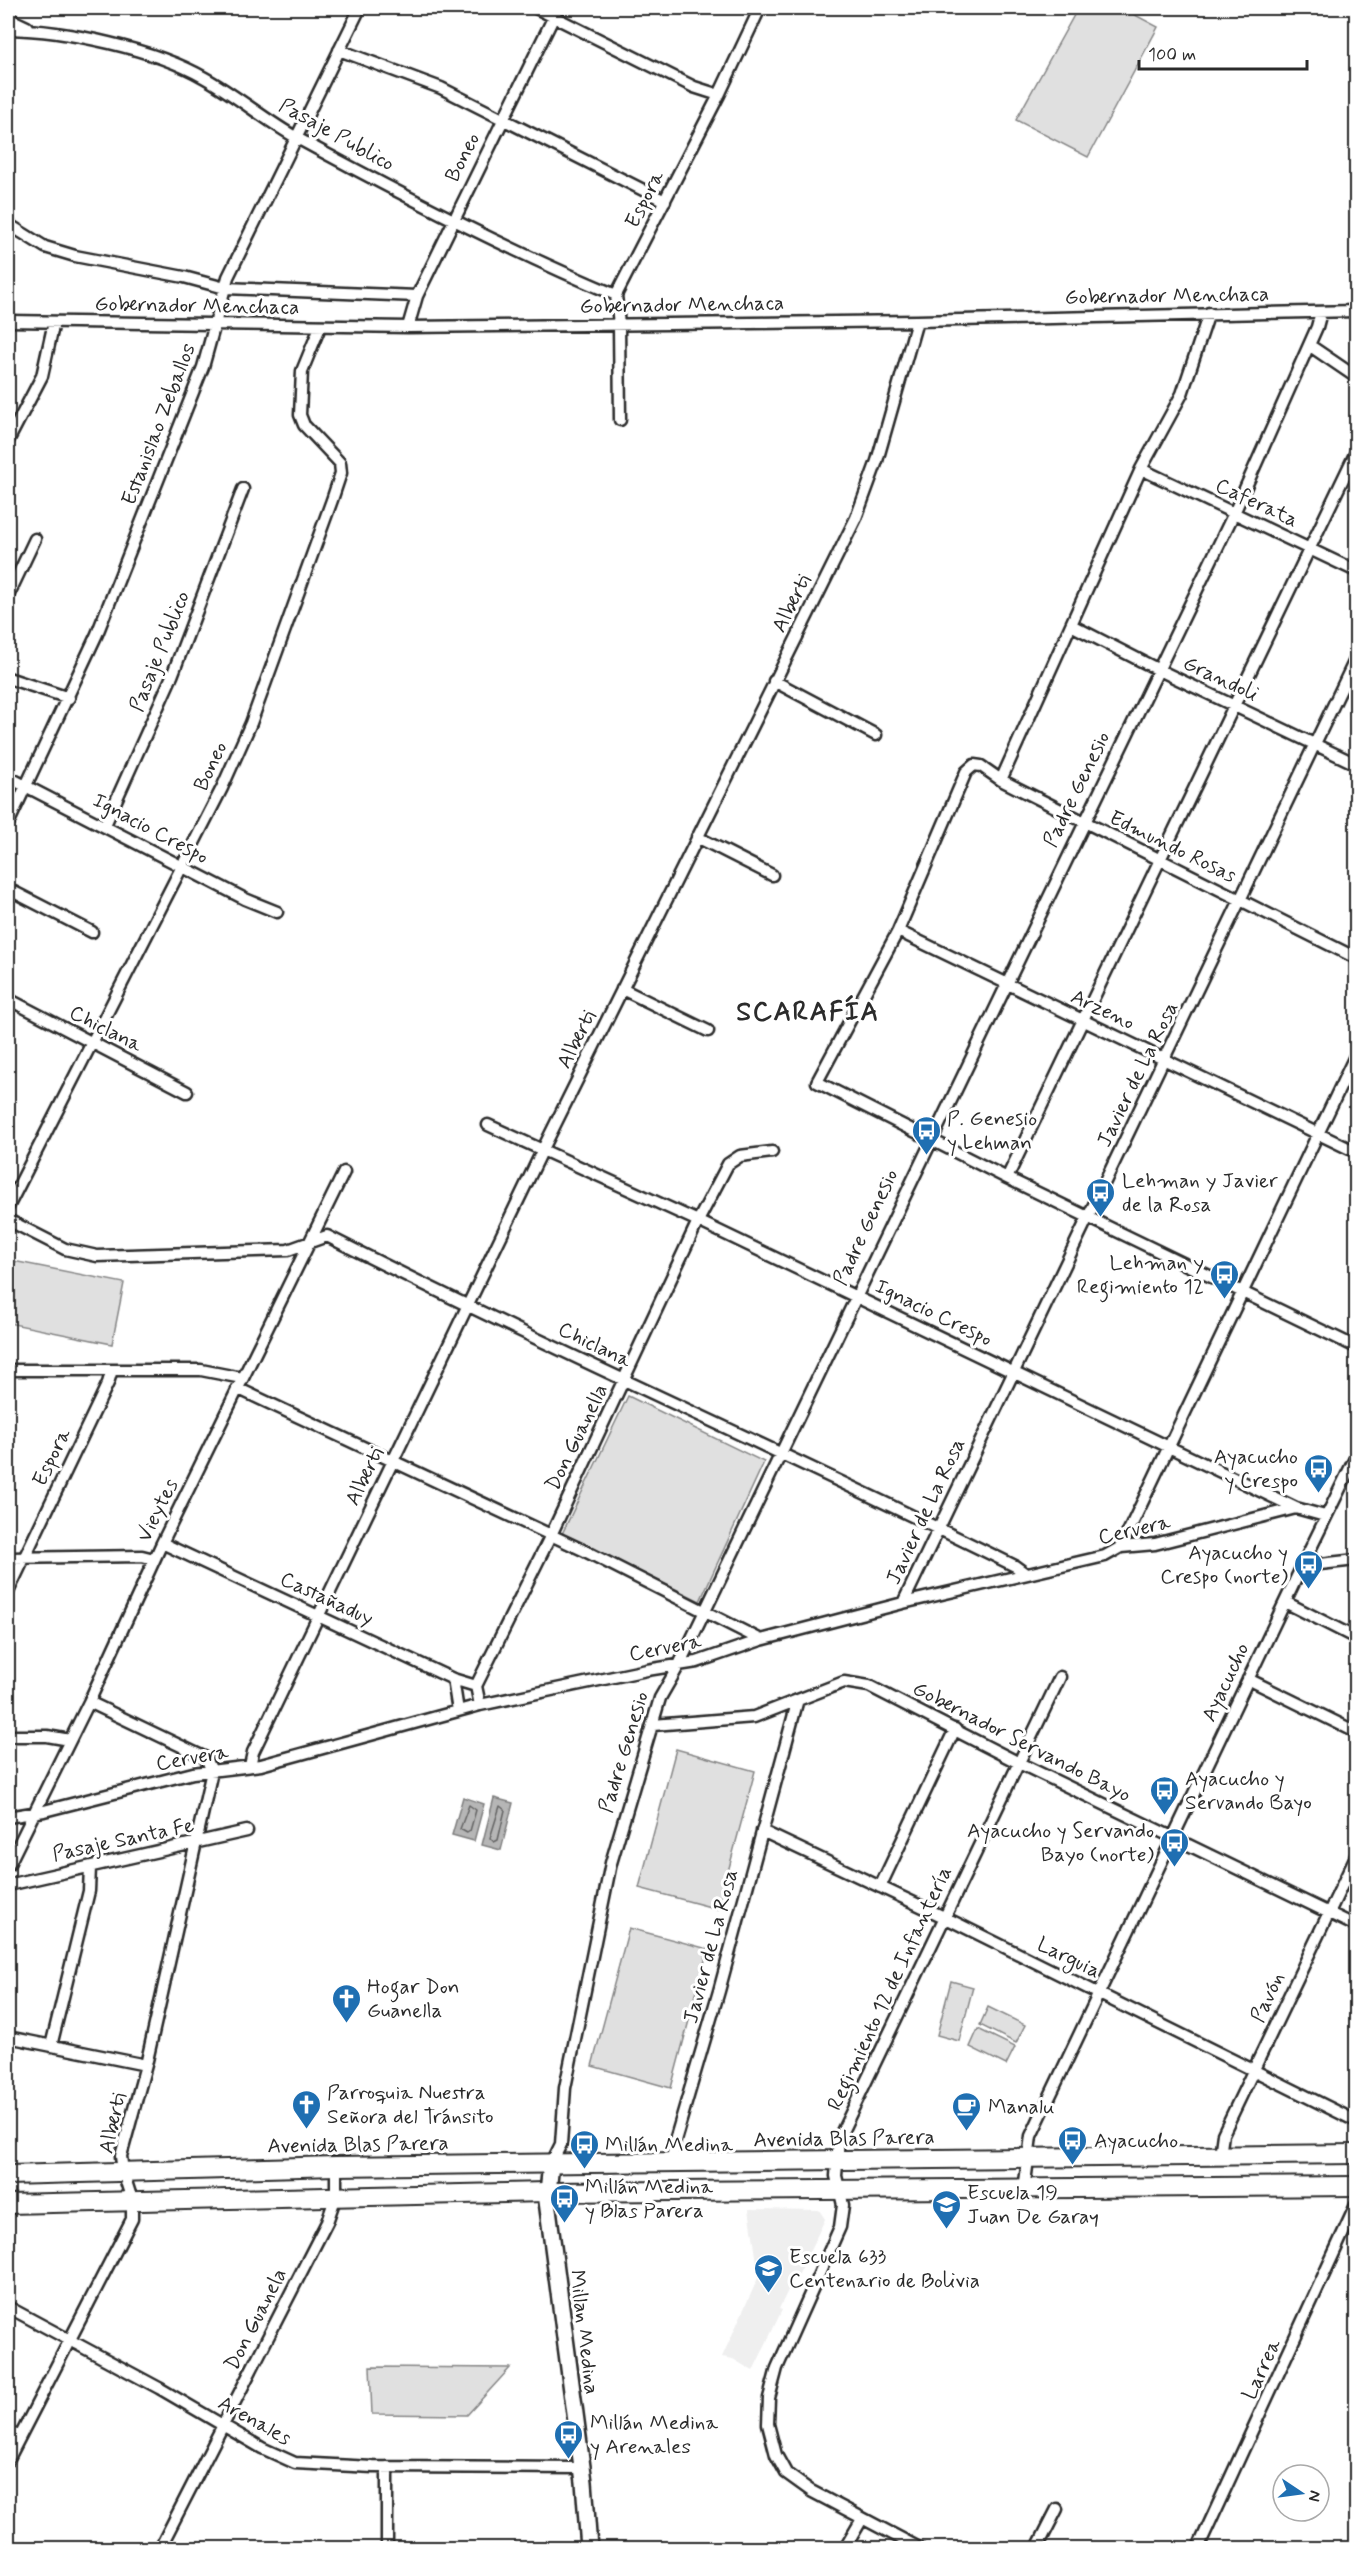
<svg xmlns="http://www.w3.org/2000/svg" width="1364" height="2556" font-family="Mynerve,sans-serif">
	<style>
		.built { fill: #efefef }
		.green { fill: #e0e0e0; stroke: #868686; stroke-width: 1.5 }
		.water { fill: #b6b6b6; stroke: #7e7e7e; stroke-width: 1.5 }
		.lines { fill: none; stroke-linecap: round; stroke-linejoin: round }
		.shore { stroke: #636363; stroke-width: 1.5 }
		.street-casing { stroke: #2b2b2b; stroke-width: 15 }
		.secondary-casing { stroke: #2b2b2b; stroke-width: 20 }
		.primary-casing { stroke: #2b2b2b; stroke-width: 22 }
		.street { stroke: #fff; stroke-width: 10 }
		.secondary { stroke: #fff; stroke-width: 15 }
		.primary { stroke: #fff; stroke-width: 18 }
		.labels { text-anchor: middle; stroke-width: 6; stroke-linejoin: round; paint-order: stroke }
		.street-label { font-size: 21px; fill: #2b2b2b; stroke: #fff }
		.poi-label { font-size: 21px; fill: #2b2b2b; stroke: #fff; text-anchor: start }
		.district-label { font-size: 27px; font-weight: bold; letter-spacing: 1.5px; fill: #2b2b2b; stroke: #fff }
	</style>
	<rect width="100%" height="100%" fill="#fff"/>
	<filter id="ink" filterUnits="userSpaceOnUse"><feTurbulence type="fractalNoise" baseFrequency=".0167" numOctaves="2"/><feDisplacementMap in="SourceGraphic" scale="12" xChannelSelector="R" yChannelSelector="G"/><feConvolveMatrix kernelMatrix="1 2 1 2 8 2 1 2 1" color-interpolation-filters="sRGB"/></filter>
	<g filter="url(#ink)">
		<!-- built -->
		<path class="built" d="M749,2209L819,2210L825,2219L797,2278H794L779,2309L782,2310L753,2371L733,2359L722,2357L759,2276Z"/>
		<!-- green -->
		<path class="green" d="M1078,8H1122L1158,27L1088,157L1016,120Z
			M8,1260L124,1283L112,1344L8,1323Z
			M628,1396L764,1462L700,1601L562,1534Z
			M676,1749L755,1771L718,1909L639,1888Z
			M629,1928L708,1949L671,2088L592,2066Z
			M951,1981L973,1987L959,2041L937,2035Z
			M988,2007L1025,2025L1016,2043L980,2025Z
			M978,2029L1015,2047L1006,2065L970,2047Z
			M370,2367L510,2368L467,2415L372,2414Z"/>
		<!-- water -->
		<path class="water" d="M463,1797L484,1804L474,1841L452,1835Z
			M494,1798L513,1803L501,1850L482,1845Z"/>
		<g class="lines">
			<!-- shore -->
			<path class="shore" d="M469,1805L476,1810L470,1831L467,1833L460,1829Z
				M500,1806L505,1810L498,1840L494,1842L490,1838Z"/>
			<defs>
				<path id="street" d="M536,8L694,87L719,95
					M8,18L27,27
					M8,29C65,30 155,49 205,78C237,96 265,120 297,138C398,193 510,251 616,295
					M339,50L441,88L665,201
					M8,224L45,247L75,256L184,277L225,288L417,296
					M8,321L408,327L917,321L1356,311
					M408,327L417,296L558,8
					M1309,345L1356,377
					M620,420L619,325L616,295L719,95L760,8
					M8,441L42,376L54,322
					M1141,469L1356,571
					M8,596L35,539
					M1071,625L1157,669L1356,764
					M8,678L69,698
					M774,681L876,735
					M8,777L245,899L277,912
					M1001,780L1141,469L1182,394L1209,313
					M8,824L97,634L203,367L228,277L360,8
					M105,825L172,676L243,489
					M697,837L772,875
					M8,889L92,932
					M898,931L1356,1152
					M1356,958L1001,780L981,766L974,765L966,772L898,931L817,1082L1007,1178L1356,1347
					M622,989L708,1031
					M8,999L187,1092
					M488,1125L698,1221L1296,1508
					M1007,1178L1356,452
					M8,1207L222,788L251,723L332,500L341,473L340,463L304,425L300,415L302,371L320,327
					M8,1220L65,1249L97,1256L288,1250L327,1236C554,1351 787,1453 1015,1566L1026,1574
					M8,1370H201L242,1378
					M237,1388L585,1551L761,1640
					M162,1543L453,1679L476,1686
					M1121,1547L1356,1054
					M8,1558L142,1556L154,1559
					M1302,1566L1356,1560
					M8,1592L108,1383L112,1370
					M1285,1602L1356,1638
					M903,1603L1356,658
					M453,1679L458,1711
					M1248,1679L1356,1732
					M480,1705L476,1686L551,1535L698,1221L728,1164L740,1156L772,1152
					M653,1725L754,1717L844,1682L869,1686L1019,1763L1356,1926
					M8,1736H47L70,1740
					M250,1766L253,1752L543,1149L856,518L877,461L917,321
					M8,1817L44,1811L193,1773L261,1765L480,1705L647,1670L697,1662L761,1640L903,1603L1105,1556L1121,1547L1155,1544L1296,1508L1325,1516
					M762,1831L944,1917L1356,2121
					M8,1866L89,1702L162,1543L344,1172
					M8,1885L247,1831
					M880,1887L955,1729
					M8,2037L146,2065
					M51,2046L89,1891L90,1867
					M1220,2156L1223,2134L1356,1856
					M551,2164L561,2144L565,2088L611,1863L660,1698L679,1665L1235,511L1317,327L1321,312
					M672,2164L674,2144L719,1991L797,1703
					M1024,2190L1031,2136L1302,1566L1356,1456
					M8,2307L159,2388L262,2448L295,2463L373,2467L582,2468
					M8,2431L19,2437
					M8,2460L132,2219V2200L123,2172L121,2156L146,2065L212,1771L206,1758L89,1702
					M160,2548L327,2222L336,2196V2166
					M387,2548V2467
					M845,2548L862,2519
					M919,2548L811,2491L786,2473L776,2455L768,2424L769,2398L777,2368L840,2227L843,2205L836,2176L839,2138L1060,1677
					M1037,2548L1057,2509
					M1198,2548L1356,2205"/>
				<path id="secondary" d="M551,2164L547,2201L584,2482L589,2548"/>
				<path id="primary" d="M8,2175L336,2166L1356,2154
					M8,2204L547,2192L1356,2186"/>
			</defs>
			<!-- street casing -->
			<use href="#street" class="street-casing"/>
			<!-- secondary casing -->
			<use href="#secondary" class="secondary-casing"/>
			<!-- primary casing -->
			<use href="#primary" class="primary-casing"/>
			<!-- street -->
			<use href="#street" class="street"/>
			<!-- secondary -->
			<use href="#secondary" class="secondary"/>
			<!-- primary -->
			<use href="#primary" class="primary"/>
		</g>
	</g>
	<!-- icons -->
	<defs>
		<symbol id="bus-pin" viewBox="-11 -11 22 30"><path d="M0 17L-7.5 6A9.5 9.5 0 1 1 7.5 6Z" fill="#1f6fb2" stroke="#fff"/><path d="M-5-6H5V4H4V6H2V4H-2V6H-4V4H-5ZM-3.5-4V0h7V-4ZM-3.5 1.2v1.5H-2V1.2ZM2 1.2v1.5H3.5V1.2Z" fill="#fff"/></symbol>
		<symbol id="church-pin" viewBox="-11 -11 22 30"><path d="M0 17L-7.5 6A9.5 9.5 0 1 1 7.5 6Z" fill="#1f6fb2" stroke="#fff"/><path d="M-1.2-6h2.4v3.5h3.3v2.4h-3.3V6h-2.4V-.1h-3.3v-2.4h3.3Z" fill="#fff"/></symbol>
		<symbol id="cafe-pin" viewBox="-11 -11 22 30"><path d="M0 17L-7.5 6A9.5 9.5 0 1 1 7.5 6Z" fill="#1f6fb2" stroke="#fff"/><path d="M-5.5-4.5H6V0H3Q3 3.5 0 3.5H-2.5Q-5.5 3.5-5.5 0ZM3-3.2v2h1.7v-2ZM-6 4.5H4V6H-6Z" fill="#fff"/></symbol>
		<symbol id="school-pin" viewBox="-11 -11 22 30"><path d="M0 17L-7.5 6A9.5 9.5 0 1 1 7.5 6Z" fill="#1f6fb2" stroke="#fff"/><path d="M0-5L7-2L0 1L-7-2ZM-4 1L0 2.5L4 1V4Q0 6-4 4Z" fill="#fff"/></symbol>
	</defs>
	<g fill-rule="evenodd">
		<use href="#bus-pin" x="910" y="1114" width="33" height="45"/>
		<use href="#bus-pin" x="1084" y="1176" width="33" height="45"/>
		<use href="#bus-pin" x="1208" y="1258" width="33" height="45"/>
		<use href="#bus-pin" x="1302" y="1452" width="33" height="45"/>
		<use href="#bus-pin" x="1292" y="1548" width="33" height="45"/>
		<use href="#bus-pin" x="1148" y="1774" width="33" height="45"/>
		<use href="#bus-pin" x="1158" y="1826" width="33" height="45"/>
		<use href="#church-pin" x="330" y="1982" width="33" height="45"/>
		<use href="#church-pin" x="290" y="2088" width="33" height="45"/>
		<use href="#cafe-pin" x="950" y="2090" width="33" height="45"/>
		<use href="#bus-pin" x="1056" y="2124" width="33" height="45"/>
		<use href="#bus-pin" x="568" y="2128" width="33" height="45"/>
		<use href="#bus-pin" x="548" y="2182" width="33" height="45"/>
		<use href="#school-pin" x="930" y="2188" width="33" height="45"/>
		<use href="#school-pin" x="752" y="2252" width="33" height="45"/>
		<use href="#bus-pin" x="552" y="2418" width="33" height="45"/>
	</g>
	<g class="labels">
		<!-- street labels -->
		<g class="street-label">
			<text transform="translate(337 134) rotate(29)" y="7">Pasaje Publico</text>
			<text transform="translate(462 157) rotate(-63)" y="7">Boneo</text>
			<text transform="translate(644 199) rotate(-63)" y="7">Espora</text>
			<text transform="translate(1167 295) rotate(-1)" y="7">Gobernador Menchaca</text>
			<text transform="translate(682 304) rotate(-1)" y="7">Gobernador Menchaca</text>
			<text transform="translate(197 305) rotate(1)" y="7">Gobernador Menchaca</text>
			<text transform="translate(158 424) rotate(-69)" y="7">Estanislao Zeballos</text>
			<text transform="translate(1257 502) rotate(25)" y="7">Caferata</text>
			<text transform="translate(791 603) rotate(-63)" y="7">Alberti</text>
			<text transform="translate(159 651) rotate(-68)" y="7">Pasaje Publico</text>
			<text transform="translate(1221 678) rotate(25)" y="7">Grandoli</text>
			<text transform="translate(210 766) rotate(-65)" y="7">Boneo</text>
			<text transform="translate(1076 789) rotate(-64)" y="7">Padre Genesio</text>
			<text transform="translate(151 828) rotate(28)" y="7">Ignacio Crespo</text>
			<text transform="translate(1173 846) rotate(26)" y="7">Edmundo Rosas</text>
			<text transform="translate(1103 1009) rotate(25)" y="7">Arzeno</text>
			<text transform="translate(106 1028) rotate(27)" y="7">Chiclana</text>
			<text transform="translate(576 1039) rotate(-63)" y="7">Alberti</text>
			<text transform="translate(1137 1074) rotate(-64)" y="7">Javier de La Rosa</text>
			<text transform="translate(865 1227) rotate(-65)" y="7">Padre Genesio</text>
			<text transform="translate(934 1312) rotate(26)" y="7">Ignacio Crespo</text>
			<text transform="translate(595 1344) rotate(26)" y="7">Chiclana</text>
			<text transform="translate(576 1437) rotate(-64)" y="7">Don Guanella</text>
			<text transform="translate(51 1457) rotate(-64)" y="7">Espora</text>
			<text transform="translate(364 1476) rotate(-64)" y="7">Alberti</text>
			<text transform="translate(157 1510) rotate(-64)" y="7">Vieytes</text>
			<text transform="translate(925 1511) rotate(-65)" y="7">Javier de La Rosa</text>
			<text transform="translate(1134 1529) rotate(-13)" y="7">Cervera</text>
			<text transform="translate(327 1598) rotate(25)" y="7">Castañaduy</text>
			<text transform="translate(665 1647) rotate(-11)" y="7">Cervera</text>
			<text transform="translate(1225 1682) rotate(-65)" y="7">Ayacucho</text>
			<text transform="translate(1022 1741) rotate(27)" y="7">Gobernador Servando Bayo</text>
			<text transform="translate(623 1752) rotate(-73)" y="7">Padre Genesio</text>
			<text transform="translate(192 1757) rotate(-10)" y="7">Cervera</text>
			<text transform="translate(123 1839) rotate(-12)" y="7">Pasaje Santa Fe</text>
			<text transform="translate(710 1946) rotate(-75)" y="7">Javier de La Rosa</text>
			<text transform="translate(1069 1957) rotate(26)" y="7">Larguia</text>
			<text transform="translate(889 1988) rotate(-65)" y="7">Regimiento 12 de Infantería</text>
			<text transform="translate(1267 1997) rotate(-65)" y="7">Pavón</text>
			<text transform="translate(112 2123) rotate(-77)" y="7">Alberti</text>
			<text transform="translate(844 2138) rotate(-1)" y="7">Avenida Blas Parera</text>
			<text transform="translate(358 2144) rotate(-1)" y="7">Avenida Blas Parera</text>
			<text transform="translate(255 2319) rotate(-63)" y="7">Don Guanela</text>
			<text transform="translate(585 2332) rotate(83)" y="7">Millan Medina</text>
			<text transform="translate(1261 2369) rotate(-65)" y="7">Larrea</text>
			<text transform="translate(255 2420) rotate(29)" y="7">Arenales</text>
		</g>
		<!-- poi labels -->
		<g class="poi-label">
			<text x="947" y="1125">P. Genesio<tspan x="947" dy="24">y Lehman</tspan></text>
			<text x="1122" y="1187">Lehman y Javier<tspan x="1122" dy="24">de la Rosa</tspan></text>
			<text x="1204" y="1269" text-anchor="end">Lehman y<tspan x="1204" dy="24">Regimiento 12</tspan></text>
			<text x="1298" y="1463" text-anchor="end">Ayacucho<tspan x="1298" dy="24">y Crespo</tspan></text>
			<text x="1288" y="1559" text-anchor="end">Ayacucho y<tspan x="1288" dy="24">Crespo (norte)</tspan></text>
			<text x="1185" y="1785">Ayacucho y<tspan x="1185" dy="24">Servando Bayo</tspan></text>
			<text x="1154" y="1837" text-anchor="end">Ayacucho y Servando<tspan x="1154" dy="24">Bayo (norte)</tspan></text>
			<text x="367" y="1993">Hogar Don<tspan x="367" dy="24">Guanella</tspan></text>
			<text x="327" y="2099">Parroquia Nuestra<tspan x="327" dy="24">Señora del Tránsito</tspan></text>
			<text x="988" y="2113">Manalu</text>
			<text x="1094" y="2147">Ayacucho</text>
			<text x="605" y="2151">Millán Medina</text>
			<text x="585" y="2193">Millán Medina<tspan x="585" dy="24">y Blas Parera</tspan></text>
			<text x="967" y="2199">Escuela 19<tspan x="967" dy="24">Juan De Garay</tspan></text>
			<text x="789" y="2263">Escuela 633<tspan x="789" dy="24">Centenario de Bolivia</tspan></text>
			<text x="590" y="2429">Millán Medina<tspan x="590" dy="24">y Arenales</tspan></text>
		</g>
		<!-- district labels -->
		<g class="district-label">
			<text x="808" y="1020">SCARAFÍA</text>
		</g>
	</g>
	<!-- margin -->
	<rect width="1364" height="2556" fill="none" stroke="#fff" stroke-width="30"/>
	<rect x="15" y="15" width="1334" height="2526" fill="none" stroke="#2b2b2b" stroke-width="2" filter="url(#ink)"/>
	<!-- north arrow -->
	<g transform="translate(1301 2493) rotate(103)"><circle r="28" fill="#ffffff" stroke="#aaaaaa" stroke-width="1.5"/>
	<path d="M0-4.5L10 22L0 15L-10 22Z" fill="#1f6fb2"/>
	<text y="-9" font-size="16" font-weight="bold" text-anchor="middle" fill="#2b2b2b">N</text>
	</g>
	<!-- scale -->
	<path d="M1139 60v9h168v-9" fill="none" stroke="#2b2b2b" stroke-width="3"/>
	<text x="1148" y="60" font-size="18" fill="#2b2b2b" stroke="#ffffff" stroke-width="4.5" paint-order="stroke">100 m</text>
</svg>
